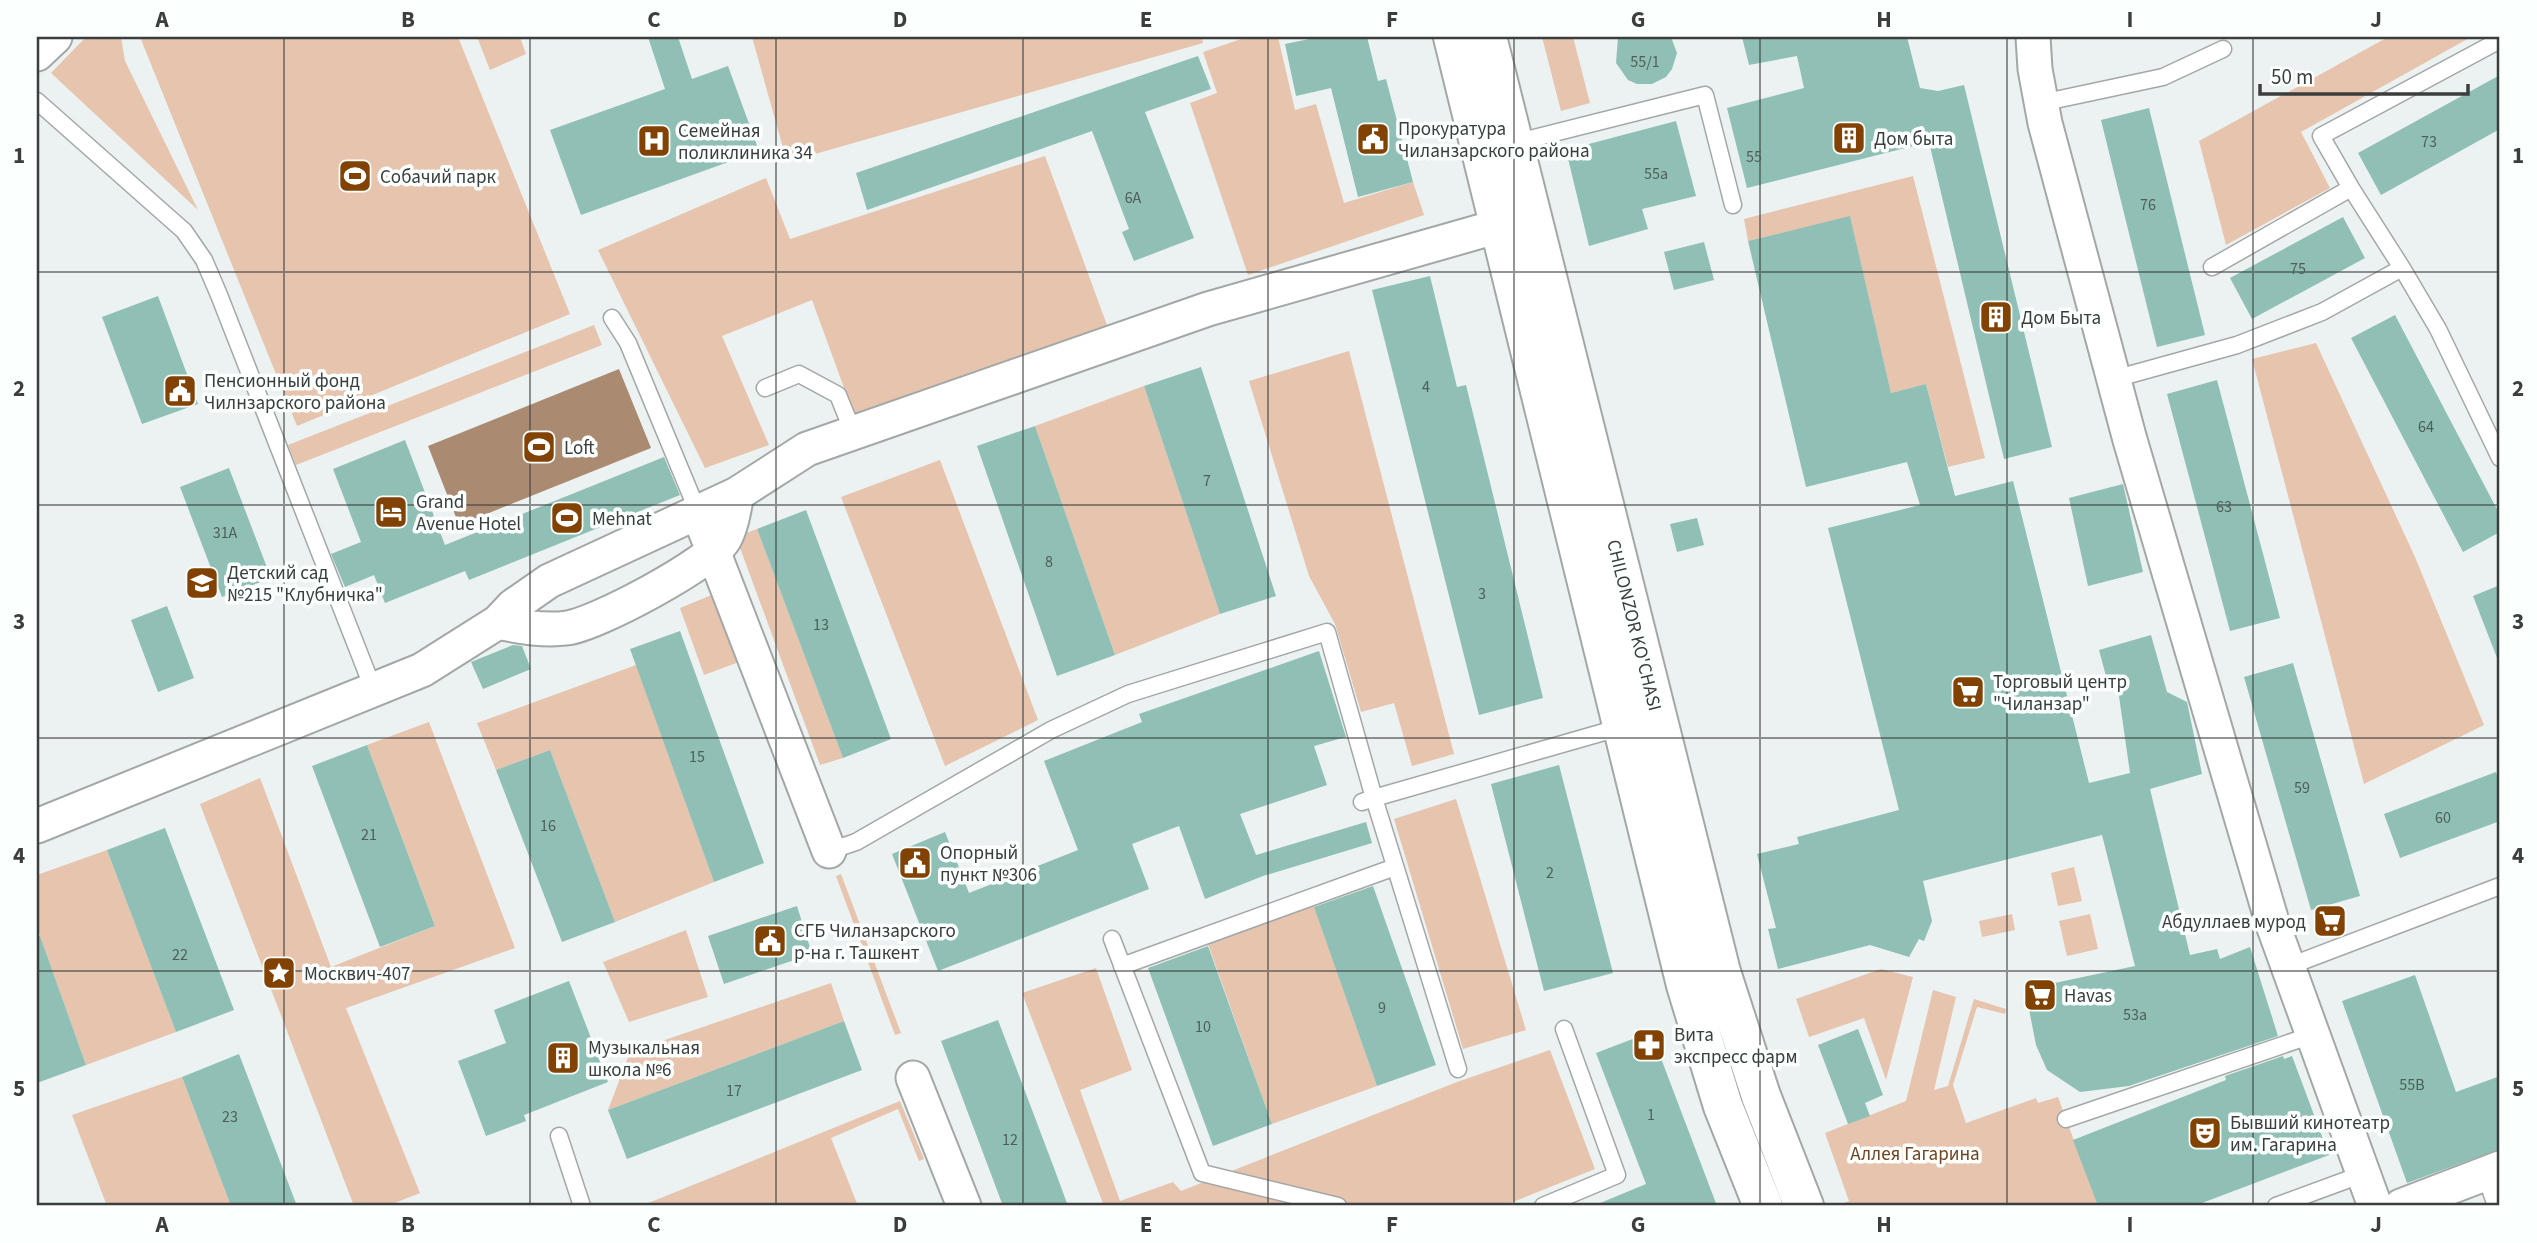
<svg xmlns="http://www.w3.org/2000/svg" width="2537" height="1243" font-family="'Source Sans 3',sans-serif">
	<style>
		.green { fill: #e6c4ad }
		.water { fill: #ab8a72 }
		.building { fill: #8fbfb5 }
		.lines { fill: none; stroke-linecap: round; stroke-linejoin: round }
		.lane-casing { stroke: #a3a8a7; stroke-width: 19 }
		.street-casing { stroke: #a3a8a7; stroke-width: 37 }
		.secondary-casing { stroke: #a3a8a7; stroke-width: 42 }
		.lane { stroke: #fff; stroke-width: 16 }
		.street { stroke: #fff; stroke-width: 33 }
		.secondary { stroke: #fff; stroke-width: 38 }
		.grid { fill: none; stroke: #3b3e3d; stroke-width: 2; stroke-opacity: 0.55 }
		.labels { text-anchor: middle; stroke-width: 7; stroke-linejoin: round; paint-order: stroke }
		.number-label { font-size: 16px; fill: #505e5b }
		.poi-label { font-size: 19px; fill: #3b3e3d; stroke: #fbfffe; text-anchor: start }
		.street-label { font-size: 19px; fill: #3b3e3d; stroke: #fbfffe }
		.park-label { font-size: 19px; fill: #73441f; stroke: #fbfffe }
		.neatline { fill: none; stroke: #3b3e3d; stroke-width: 2.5 }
		.grid-label { font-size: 23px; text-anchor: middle; font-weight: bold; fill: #3b3e3d }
	</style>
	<rect width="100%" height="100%" fill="#ecf2f1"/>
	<!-- green -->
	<path class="green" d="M86,37H121L125,61L198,210L51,73Z
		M140,37H458L570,314L297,426Z
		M477,37H520L526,54L490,70Z
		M752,37H1202L1203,43L787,162Z
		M1247,37H1278L1295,110L1316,104L1344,203L1413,182L1424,215L1248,275L1190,103L1217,93L1203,52Z
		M1542,37H1573L1590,103L1561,111Z
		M2388,37H2471L2301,132L2330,188L2226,245L2199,141Z
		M1045,156L1108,328L854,415L812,300L722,336L769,445L705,468L598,250L766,178L790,239Z
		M1913,176L1985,458L1948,467L1926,384L1891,393L1850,217L1748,241L1744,219Z
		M594,325L602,345L296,465L288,445Z
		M2316,343L2415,557L2484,725L2364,784L2252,359Z
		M1349,351L1454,754L1412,766L1394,703L1361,712L1335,624L1309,576L1249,381Z
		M1144,386L1220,614L1115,655L1035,426Z
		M940,460L1038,720L945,766L841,497Z
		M757,529L843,758L820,765L736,537Z
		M714,594L739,662L704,675L680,608Z
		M636,665L714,882L615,922L550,750L496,770L477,723Z
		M429,722L515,948L346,1008L420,1193L387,1206H354L200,804L260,778L331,967L435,926L367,745Z
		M1456,799L1526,1030L1463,1049L1394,819Z
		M107,850L176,1032L86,1065L37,928V875Z
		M2074,867L2082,901L2058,906L2051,873Z
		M841,874L901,1033L895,1035L836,876Z
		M1314,906L1377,1086L1272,1124L1208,944Z
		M2012,914L2015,930L1982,937L1979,921Z
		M2090,914L2098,949L2067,956L2059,921Z
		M686,930L708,997L629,1022L603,962Z
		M1096,968L1132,1070L1080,1090L1120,1201L1173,1182L1181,1191L1457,1082L1550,1050L1595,1169L1503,1206H1104L1022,993Z
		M1881,969L1913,977L1886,1080L1864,1018L1809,1037L1796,999Z
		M831,983L844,1021L608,1110L630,1052Z
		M1933,990L1956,997L1934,1090L1948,1086L1974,999L2006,1009L2005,1014L1977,1007L1953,1085L1966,1123L2036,1098L2038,1103L2058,1097L2098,1206H1837L1849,1201L1825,1133L1906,1101Z
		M182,1077L231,1206H107L72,1115Z
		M900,1101L924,1159L919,1161L898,1109L831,1138L858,1206H641Z"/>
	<!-- water -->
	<path class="water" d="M619,369L651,448L459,525L428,446Z"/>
	<!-- building -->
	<path class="building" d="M648,37H678L692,79L728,66L759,151L581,215L550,130L665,89Z
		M1319,37H1367L1378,81L1386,79L1413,182L1358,197L1331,88L1296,96L1285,44Z
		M1618,37H1671L1677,53L1672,69L1666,77L1652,84H1637L1628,80L1616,63Z
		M1742,37H1907L1920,88L1938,91L1964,85L2052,447L2004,459L1929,142L1747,188L1727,108L1804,88L1797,56L1749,65Z
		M1198,56L1211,89L1145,112L1194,238L1134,261L1122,232L1129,229L1092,131L867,210L856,173Z
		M2500,75V129L2381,195L2358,153Z
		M2149,108L2205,335L2157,347L2101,120Z
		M1676,121L1696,196L1642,209L1648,229L1589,246L1566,150Z
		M1850,216L1891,393L1926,384L1955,496L2013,481L2089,783L2130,773L2118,689L2110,691L2099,650L2151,635L2167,692L2187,702L2202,774L2150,789L2190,955L2217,949L2220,959L2250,947L2278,1036L2129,1086L2080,1092L2047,1070L2036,1045L2028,1004L2031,982L2045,985L2135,966L2102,835L1923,881L1932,921L1924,941L1919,939L1909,957L1870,945L1778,969L1768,929L1776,928L1757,854L1799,844L1797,837L1899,810L1828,528L1920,505L1907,462L1806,487L1748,241Z
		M2343,217L2365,258L2252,319L2230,278Z
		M1704,242L1714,280L1674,290L1664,252Z
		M1430,276L1457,387L1466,385L1543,698L1479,715L1372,290Z
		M158,296L198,404L142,424L102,317Z
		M2395,315L2500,515V532L2463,552L2351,338Z
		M1201,367L1276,596L1220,614L1144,386Z
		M2217,380L2280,618L2230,631L2167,394Z
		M1035,426L1115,655L1057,676L977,446Z
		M405,440L445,545L664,457L680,495L469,580L465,571L385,603L374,575L345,587L331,554L361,542L333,469Z
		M229,468L271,578L222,597L180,487Z
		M2123,484L2143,572L2088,586L2069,498Z
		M806,510L891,739L843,758L757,529Z
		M1697,518L1704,545L1677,552L1670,524Z
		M2500,585V663H2499L2473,596Z
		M167,606L194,678L158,692L131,620Z
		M680,631L764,863L714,882L630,649Z
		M513,645L522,646L531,669L483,689L471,662Z
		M1319,651L1346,737L1314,746L1327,785L1240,814L1256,855L1366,822L1372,843L1263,876L1205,899L1179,826L1132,844L1149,889L938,971L892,854L945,832L969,893L1078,850L1044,761L1142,722L1139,714Z
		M2293,663L2360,896L2311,910L2244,677Z
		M367,745L435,926L380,947L312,766Z
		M550,750L615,922L562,942L496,770Z
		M1559,765L1613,973L1544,991L1491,784Z
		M2496,772L2500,785V821L2400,858L2384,814Z
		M165,828L234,1010L176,1032L107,850Z
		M1373,886L1436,1065L1377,1086L1314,907Z
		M797,906L812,954L724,984L708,936Z
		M40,936L86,1065L37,1083V937Z
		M1208,946L1272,1124L1213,1146L1148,968Z
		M2415,975L2456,1092L2500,1076V1149L2407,1183L2342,1001Z
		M569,981L608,1082L524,1115L526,1121L486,1136L458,1061L506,1043L494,1010Z
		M998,1020L1054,1168L1068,1206H1003L941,1041Z
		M844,1021L862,1070L627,1159L608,1110Z
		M1858,1029L1883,1095L1865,1103L1870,1116L1848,1124L1818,1045Z
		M1651,1032L1717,1206H1593L1646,1184L1596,1053Z
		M239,1054L252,1088L297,1206H231L182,1077Z
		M2283,1056L2284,1059L2292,1056L2329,1155L2194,1206H2098L2073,1140L2226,1080L2225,1076Z"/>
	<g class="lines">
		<defs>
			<path id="lane" d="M37,101L184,231L204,260L219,295L374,691
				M2041,103L2163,77L2223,49
				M1514,143L1705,95L1733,205
				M2351,188L2402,268
				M2212,267L2351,188L2321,136L2500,40
				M612,318L628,343L698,512
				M2114,379L2237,345L2322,312L2402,268L2438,329L2500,458
				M765,388L799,374L838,395L853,432
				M1362,802L1374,798L1458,1069
				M829,851L856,842L1051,730L1128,694L1327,632L1374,798L1625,726
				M1112,939L1202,1173L1338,1206
				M1122,966L1395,867
				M2287,967L2500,886
				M2066,1119L2312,1035
				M559,1136L582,1206
				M2485,1174L2496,1206
				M1543,1206L1617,1175L1564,1029
				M2276,1206L2363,1174"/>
			<path id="street" d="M2033,37L2035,69L2045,123L2130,440L2273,925L2375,1206
				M37,54L55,37
				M698,512L829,851
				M498,622C520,627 545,631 567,628C597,624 709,564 724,540C732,526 734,509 737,494
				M37,826L422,670L498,622L513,606L549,581L737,494L807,449L1208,309L1499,226
				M913,1078L964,1206
				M2401,1206L2500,1168"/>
			<path id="secondary" d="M1453,37L1686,985L1723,1106L1763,1206
				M1487,37L1721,972L1761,1096L1804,1206"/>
		</defs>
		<!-- lane casing -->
		<use href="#lane" class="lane-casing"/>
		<!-- street casing -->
		<use href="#street" class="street-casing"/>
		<!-- secondary casing -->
		<use href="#secondary" class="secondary-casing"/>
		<!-- lane -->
		<use href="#lane" class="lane"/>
		<!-- street -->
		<use href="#street" class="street"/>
		<!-- secondary -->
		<use href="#secondary" class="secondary"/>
	</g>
	<!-- grid -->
	<path class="grid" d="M284,37V1206M530,37V1206M776,37V1206M1023,37V1206M1268,37V1206M1514,37V1206M1760,37V1206M2007,37V1206M2253,37V1206M37,272H2500M37,505H2500M37,738H2500M37,971H2500"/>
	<!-- icons -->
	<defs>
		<symbol id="building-square" viewBox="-11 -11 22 22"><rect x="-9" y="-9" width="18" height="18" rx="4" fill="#814204" stroke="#fbfffe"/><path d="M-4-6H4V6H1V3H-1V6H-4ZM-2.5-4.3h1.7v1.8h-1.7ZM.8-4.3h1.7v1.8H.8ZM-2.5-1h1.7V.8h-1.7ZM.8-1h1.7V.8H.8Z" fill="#fff"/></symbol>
		<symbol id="civic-square" viewBox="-11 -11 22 22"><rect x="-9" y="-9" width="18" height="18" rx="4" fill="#814204" stroke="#fbfffe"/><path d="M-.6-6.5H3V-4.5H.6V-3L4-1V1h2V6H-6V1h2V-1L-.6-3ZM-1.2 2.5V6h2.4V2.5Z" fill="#fff"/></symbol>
		<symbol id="hospital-square" viewBox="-11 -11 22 22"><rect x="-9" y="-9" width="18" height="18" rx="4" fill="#814204" stroke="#fbfffe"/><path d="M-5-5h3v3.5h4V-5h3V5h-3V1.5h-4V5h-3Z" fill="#fff"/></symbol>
		<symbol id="stadium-square" viewBox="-11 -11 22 22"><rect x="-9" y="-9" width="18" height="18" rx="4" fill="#814204" stroke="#fbfffe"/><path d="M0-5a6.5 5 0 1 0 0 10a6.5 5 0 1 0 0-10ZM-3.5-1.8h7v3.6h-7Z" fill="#fff"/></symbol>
		<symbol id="hotel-square" viewBox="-11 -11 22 22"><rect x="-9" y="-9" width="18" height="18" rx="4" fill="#814204" stroke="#fbfffe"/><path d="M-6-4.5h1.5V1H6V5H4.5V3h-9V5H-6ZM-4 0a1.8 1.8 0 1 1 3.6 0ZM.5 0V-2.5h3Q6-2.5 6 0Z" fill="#fff"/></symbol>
		<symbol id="school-square" viewBox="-11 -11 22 22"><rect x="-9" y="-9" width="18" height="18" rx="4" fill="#814204" stroke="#fbfffe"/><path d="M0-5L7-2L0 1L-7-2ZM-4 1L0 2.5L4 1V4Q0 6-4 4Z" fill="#fff"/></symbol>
		<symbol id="supermarket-square" viewBox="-11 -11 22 22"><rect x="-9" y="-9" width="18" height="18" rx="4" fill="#814204" stroke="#fbfffe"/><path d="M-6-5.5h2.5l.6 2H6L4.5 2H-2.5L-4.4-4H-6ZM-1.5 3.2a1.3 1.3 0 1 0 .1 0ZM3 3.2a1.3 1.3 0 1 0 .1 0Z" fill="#fff"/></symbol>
		<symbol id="sight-square" viewBox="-11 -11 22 22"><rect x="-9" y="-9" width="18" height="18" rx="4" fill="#814204" stroke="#fbfffe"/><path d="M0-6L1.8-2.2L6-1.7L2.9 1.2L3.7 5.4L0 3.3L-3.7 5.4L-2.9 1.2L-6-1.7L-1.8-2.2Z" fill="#fff"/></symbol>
		<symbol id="pharmacy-square" viewBox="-11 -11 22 22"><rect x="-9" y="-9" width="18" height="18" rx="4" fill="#814204" stroke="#fbfffe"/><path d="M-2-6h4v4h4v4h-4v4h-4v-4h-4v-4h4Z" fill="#fff"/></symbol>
		<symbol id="theatre-square" viewBox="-11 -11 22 22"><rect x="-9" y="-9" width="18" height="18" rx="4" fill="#814204" stroke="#fbfffe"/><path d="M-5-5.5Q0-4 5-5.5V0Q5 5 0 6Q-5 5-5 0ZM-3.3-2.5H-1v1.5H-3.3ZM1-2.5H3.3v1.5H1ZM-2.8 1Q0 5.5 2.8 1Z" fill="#fff"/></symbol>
	</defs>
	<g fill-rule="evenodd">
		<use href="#building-square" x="1830" y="119" width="38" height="38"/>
		<use href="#civic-square" x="1354" y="120" width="38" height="38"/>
		<use href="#hospital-square" x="635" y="122" width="38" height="38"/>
		<use href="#stadium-square" x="336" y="157" width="38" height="38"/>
		<use href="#building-square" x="1977" y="298" width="38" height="38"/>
		<use href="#civic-square" x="161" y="372" width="38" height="38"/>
		<use href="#stadium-square" x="520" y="428" width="38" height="38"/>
		<use href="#hotel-square" x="372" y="493" width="38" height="38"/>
		<use href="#stadium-square" x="548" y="499" width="38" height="38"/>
		<use href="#school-square" x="183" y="564" width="38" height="38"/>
		<use href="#supermarket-square" x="1949" y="673" width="38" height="38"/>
		<use href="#civic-square" x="896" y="844" width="38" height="38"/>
		<use href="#supermarket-square" x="2311" y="902" width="38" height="38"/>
		<use href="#civic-square" x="751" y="922" width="38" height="38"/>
		<use href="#sight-square" x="260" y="954" width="38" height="38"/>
		<use href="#supermarket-square" x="2021" y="976" width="38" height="38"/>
		<use href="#pharmacy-square" x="1630" y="1026" width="38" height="38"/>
		<use href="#building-square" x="544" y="1039" width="38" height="38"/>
		<use href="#theatre-square" x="2186" y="1114" width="38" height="38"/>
	</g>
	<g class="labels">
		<!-- number labels -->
		<g class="number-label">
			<text x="1645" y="67">55/1</text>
			<text x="2429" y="147">73</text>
			<text x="1754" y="162">55</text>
			<text x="1656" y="179">55a</text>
			<text x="1133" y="203">6А</text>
			<text x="2148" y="210">76</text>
			<text x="2298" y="274">75</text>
			<text x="1426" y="392">4</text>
			<text x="2426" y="432">64</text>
			<text x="1207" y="486">7</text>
			<text x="2224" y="512">63</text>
			<text x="225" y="538">31A</text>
			<text x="1049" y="567">8</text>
			<text x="1482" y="599">3</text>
			<text x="821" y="630">13</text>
			<text x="697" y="762">15</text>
			<text x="2302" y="793">59</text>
			<text x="2443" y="823">60</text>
			<text x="548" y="831">16</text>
			<text x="369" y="840">21</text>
			<text x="1550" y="878">2</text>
			<text x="180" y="960">22</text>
			<text x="1382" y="1013">9</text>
			<text x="2135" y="1020">53а</text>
			<text x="1203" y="1032">10</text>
			<text x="2412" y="1090">55B</text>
			<text x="734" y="1096">17</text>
			<text x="1651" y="1120">1</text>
			<text x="230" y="1122">23</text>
			<text x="1010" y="1145">12</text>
		</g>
		<!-- poi labels -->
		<g class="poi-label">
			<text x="1398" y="135">Прокуратура<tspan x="1398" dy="22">Чиланзарского района</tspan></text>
			<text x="678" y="137">Семейная<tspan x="678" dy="22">поликлиника 34</tspan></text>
			<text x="1874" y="145">Дом быта</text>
			<text x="380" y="183">Собачий парк</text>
			<text x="2021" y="324">Дом Быта</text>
			<text x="204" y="387">Пенсионный фонд<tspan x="204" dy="22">Чилнзарского района</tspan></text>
			<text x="564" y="454">Loft</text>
			<text x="416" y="508">Grand<tspan x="416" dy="22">Avenue Hotel</tspan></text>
			<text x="592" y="525">Mehnat</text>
			<text x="227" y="579">Детский сад<tspan x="227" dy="22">№215 "Клубничка"</tspan></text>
			<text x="1993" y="688">Торговый центр<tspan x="1993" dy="22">"Чиланзар"</tspan></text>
			<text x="940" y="859">Опорный<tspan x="940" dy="22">пункт №306</tspan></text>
			<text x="2306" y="928" text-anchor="end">Абдуллаев мурод</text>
			<text x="794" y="937">СГБ Чиланзарского<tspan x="794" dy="22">р-на г. Ташкент</tspan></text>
			<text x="304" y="980">Москвич-407</text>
			<text x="2064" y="1002">Havas</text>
			<text x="1674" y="1041">Вита<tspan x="1674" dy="22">экспресс фарм</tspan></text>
			<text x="588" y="1054">Mузыкальная<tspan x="588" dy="22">школа №6</tspan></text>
			<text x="2230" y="1129">Бывший кинотеатр<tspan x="2230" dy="22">им. Гагарина</tspan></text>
		</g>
		<!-- street labels -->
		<g class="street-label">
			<text transform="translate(1635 625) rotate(76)" y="7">CHILONZOR KO'CHASI</text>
		</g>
		<!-- park labels -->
		<g class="park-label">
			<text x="1915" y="1160">Аллея Гагарина</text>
		</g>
	</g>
	<!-- border -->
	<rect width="2537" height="1243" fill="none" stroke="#fbfffe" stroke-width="77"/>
	<!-- scale -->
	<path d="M2260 84v10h208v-10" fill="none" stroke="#3b3e3d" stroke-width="3.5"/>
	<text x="2271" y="84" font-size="21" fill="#3b3e3d" stroke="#fbfffe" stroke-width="5" paint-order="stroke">50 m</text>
	<rect x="38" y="38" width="2460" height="1166" class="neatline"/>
	<g class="grid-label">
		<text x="162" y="27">A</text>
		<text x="408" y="27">B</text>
		<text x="654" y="27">C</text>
		<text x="900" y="27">D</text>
		<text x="1146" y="27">E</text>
		<text x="1392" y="27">F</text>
		<text x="1638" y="27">G</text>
		<text x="1884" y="27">H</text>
		<text x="2130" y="27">I</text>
		<text x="2376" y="27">J</text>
		<text x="19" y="163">1</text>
		<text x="2518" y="163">1</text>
		<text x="19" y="396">2</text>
		<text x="2518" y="396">2</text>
		<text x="19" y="629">3</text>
		<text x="2518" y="629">3</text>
		<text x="19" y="863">4</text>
		<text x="2518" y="863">4</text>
		<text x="19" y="1096">5</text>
		<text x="2518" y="1096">5</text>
		<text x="162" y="1232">A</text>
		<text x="408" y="1232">B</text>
		<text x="654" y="1232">C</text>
		<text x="900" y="1232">D</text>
		<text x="1146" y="1232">E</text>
		<text x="1392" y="1232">F</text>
		<text x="1638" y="1232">G</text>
		<text x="1884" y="1232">H</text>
		<text x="2130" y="1232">I</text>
		<text x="2376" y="1232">J</text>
	</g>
</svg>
